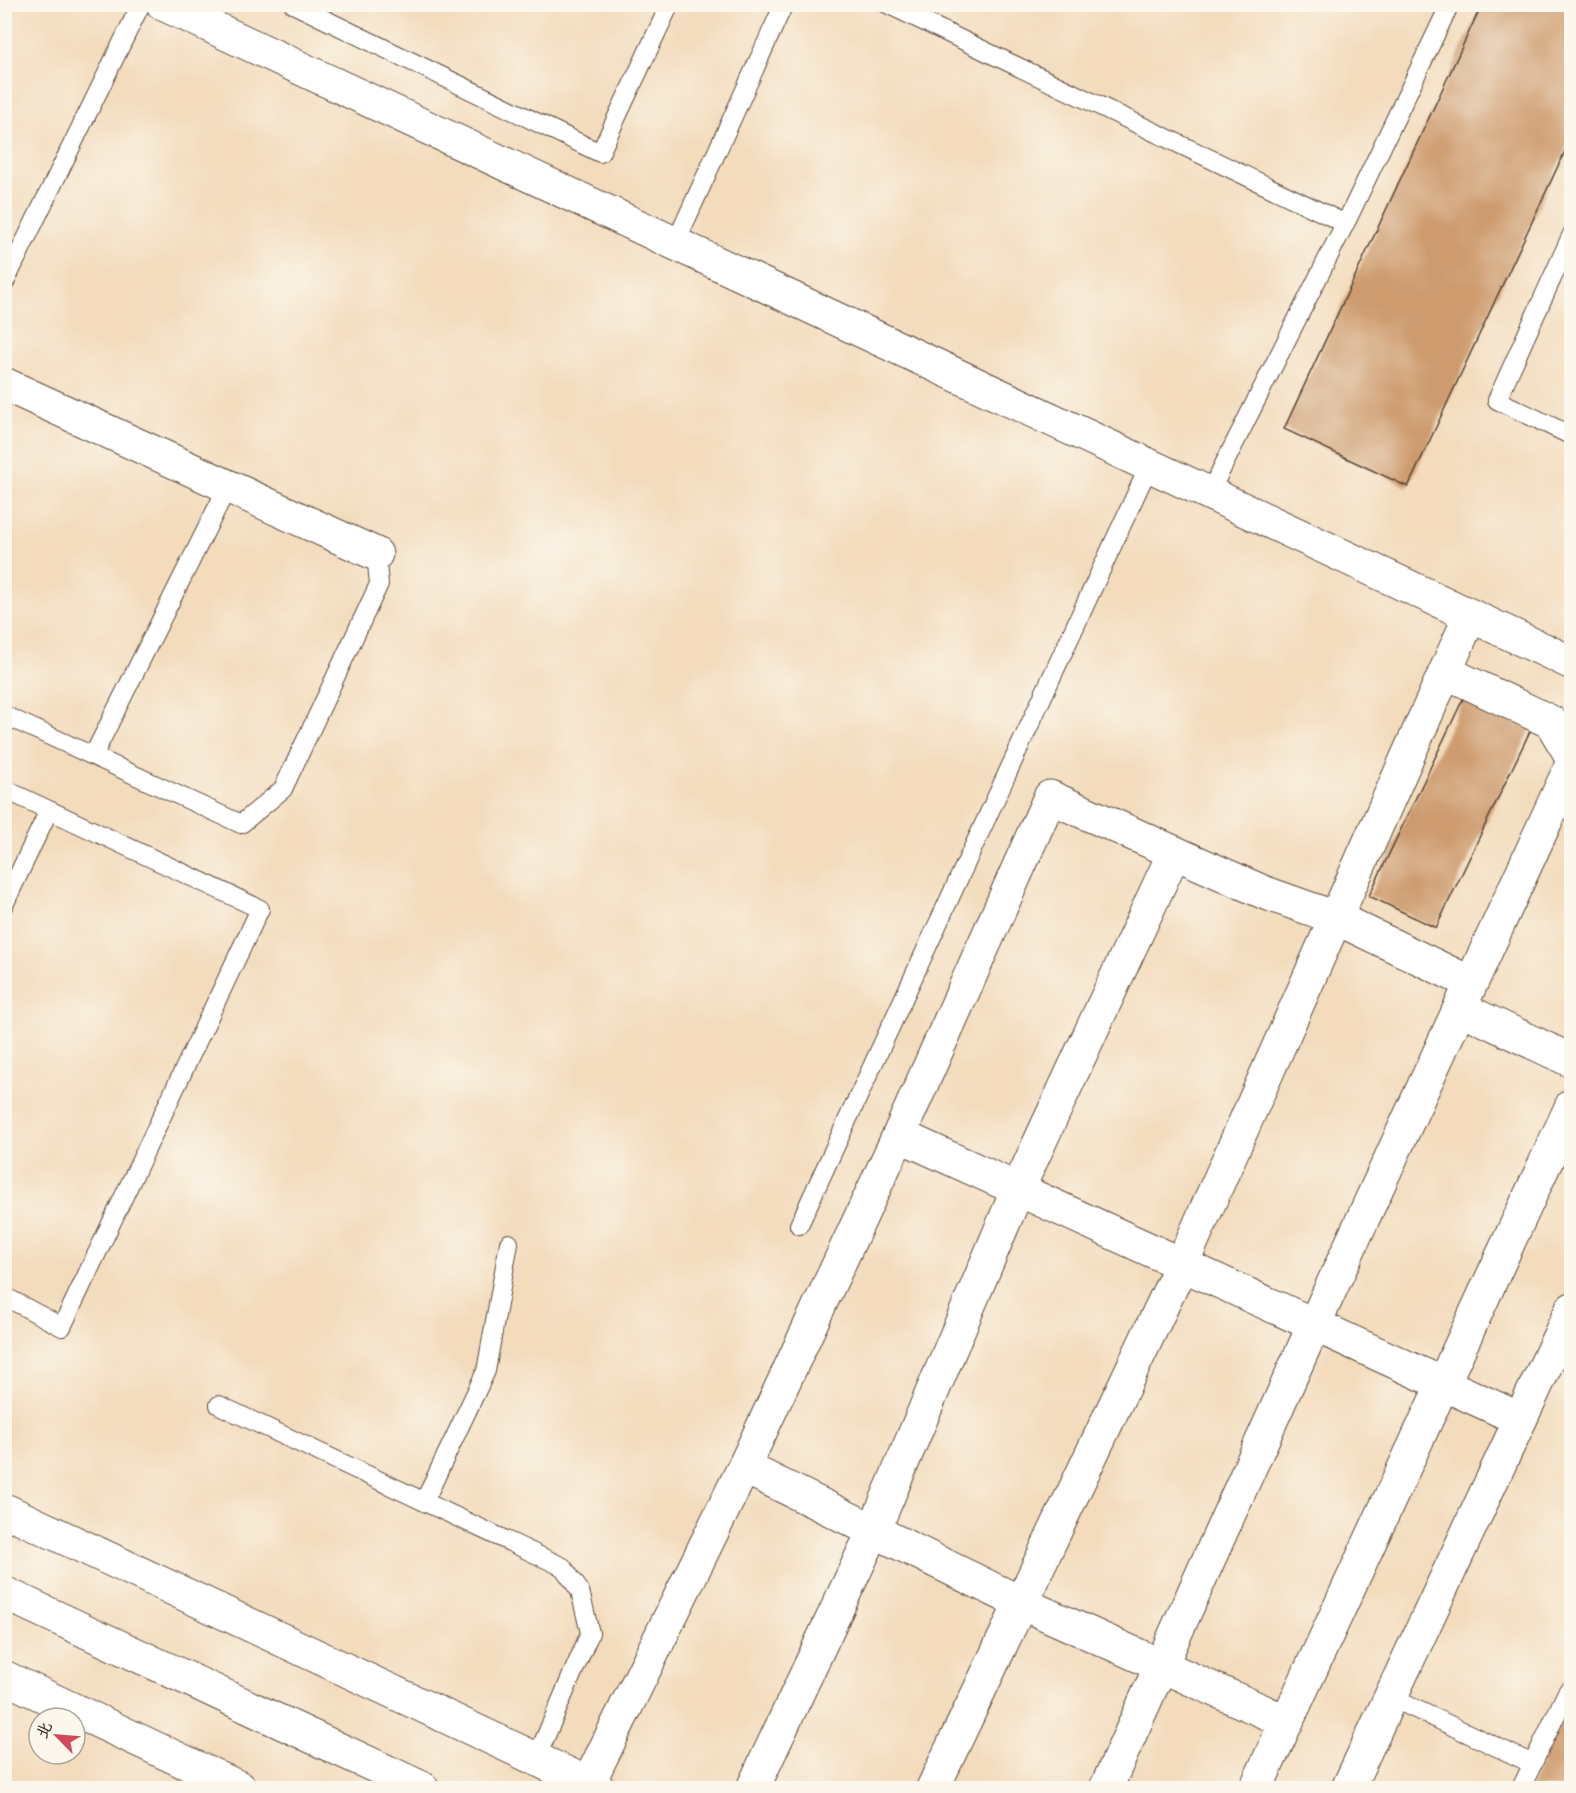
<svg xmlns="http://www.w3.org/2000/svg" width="1576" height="1793" font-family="'Patrick Hand','LXGW WenKai TC',sans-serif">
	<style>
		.building { fill: #ce9b6e }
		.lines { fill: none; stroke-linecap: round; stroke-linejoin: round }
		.lane-casing { stroke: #574536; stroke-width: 20 }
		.street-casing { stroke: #574536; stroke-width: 35 }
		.secondary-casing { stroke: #574536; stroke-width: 35 }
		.lane { stroke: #fff; stroke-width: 18 }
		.street { stroke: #fff; stroke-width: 33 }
		.secondary { stroke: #fff; stroke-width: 33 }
	</style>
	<rect width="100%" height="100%" fill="#fbf7ec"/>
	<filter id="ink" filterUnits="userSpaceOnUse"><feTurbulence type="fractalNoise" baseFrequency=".0167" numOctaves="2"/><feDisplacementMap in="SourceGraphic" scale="12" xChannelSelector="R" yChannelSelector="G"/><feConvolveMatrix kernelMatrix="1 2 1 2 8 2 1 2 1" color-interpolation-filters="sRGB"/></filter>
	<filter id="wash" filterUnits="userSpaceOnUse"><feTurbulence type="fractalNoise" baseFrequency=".008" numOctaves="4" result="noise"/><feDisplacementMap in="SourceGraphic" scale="24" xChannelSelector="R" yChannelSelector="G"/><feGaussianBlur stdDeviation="1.35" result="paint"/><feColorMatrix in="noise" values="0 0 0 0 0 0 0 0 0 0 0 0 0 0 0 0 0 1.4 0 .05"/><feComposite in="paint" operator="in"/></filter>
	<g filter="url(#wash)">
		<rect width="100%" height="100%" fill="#f3dbbc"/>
		<g id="blocks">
			<!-- building -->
			<path class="building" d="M1482,4H1572V136L1408,487L1284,429Z
				M1464,697L1531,729L1436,928L1369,896Z
				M1565,1713L1572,1716V1788H1530Z"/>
		</g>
	</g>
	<g filter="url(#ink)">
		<use href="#blocks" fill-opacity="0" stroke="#574536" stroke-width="1.5"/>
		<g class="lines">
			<defs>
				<path id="lane" d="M293,4L600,153L670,4
					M887,4L1344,223
					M1572,234L1497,400L1572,436
					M675,244L784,4
					M4,284L141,4
					M1209,494L1350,214L1450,4
					M4,715L241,824L283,789L379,584L376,554
					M93,756L228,486
					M4,789L260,909L62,1327L4,1296
					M4,905L49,810
					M799,1225L1149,466
					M219,1405L563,1567L580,1591L590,1633L536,1759
					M424,1502L486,1371L509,1243
					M1390,1697L1533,1764
					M1521,1788L1567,1692L1572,1694"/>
				<path id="street" d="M163,4L1572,663
					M4,384L376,554
					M1446,672L1551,722L1572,757
					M1460,1008L1572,1061
					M899,1135L1520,1419
					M744,1467L1021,1603L1287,1722
					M4,1517L7,1511L598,1788
					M588,1784L744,1467L899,1135L1050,797L1263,892L1336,918L1471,983
					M753,1788L874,1530L1018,1189L1174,853
					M933,1788L1182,1264L1470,616
					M1106,1788L1314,1325L1572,764
					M1256,1788L1572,1105"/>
				<path id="secondary" d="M4,1593L422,1788
					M4,1677L240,1788
					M1348,1788L1572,1309"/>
			</defs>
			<!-- lane casing -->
			<use href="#lane" class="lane-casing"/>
			<!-- street casing -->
			<use href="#street" class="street-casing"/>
			<!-- secondary casing -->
			<use href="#secondary" class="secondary-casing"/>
			<!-- lane -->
			<use href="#lane" class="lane"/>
			<!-- street -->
			<use href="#street" class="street"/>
			<!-- secondary -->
			<use href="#secondary" class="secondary"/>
		</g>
	</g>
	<!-- margin -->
	<rect width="1576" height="1793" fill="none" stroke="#fbf7ec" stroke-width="24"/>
	<!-- north arrow -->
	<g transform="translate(57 1736) rotate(295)"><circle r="28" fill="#fbf7ec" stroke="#aea59a" stroke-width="1.5"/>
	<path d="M0-4.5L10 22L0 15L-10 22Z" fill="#d1495b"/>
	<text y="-9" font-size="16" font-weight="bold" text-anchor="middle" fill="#3b2a1e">北</text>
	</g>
</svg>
